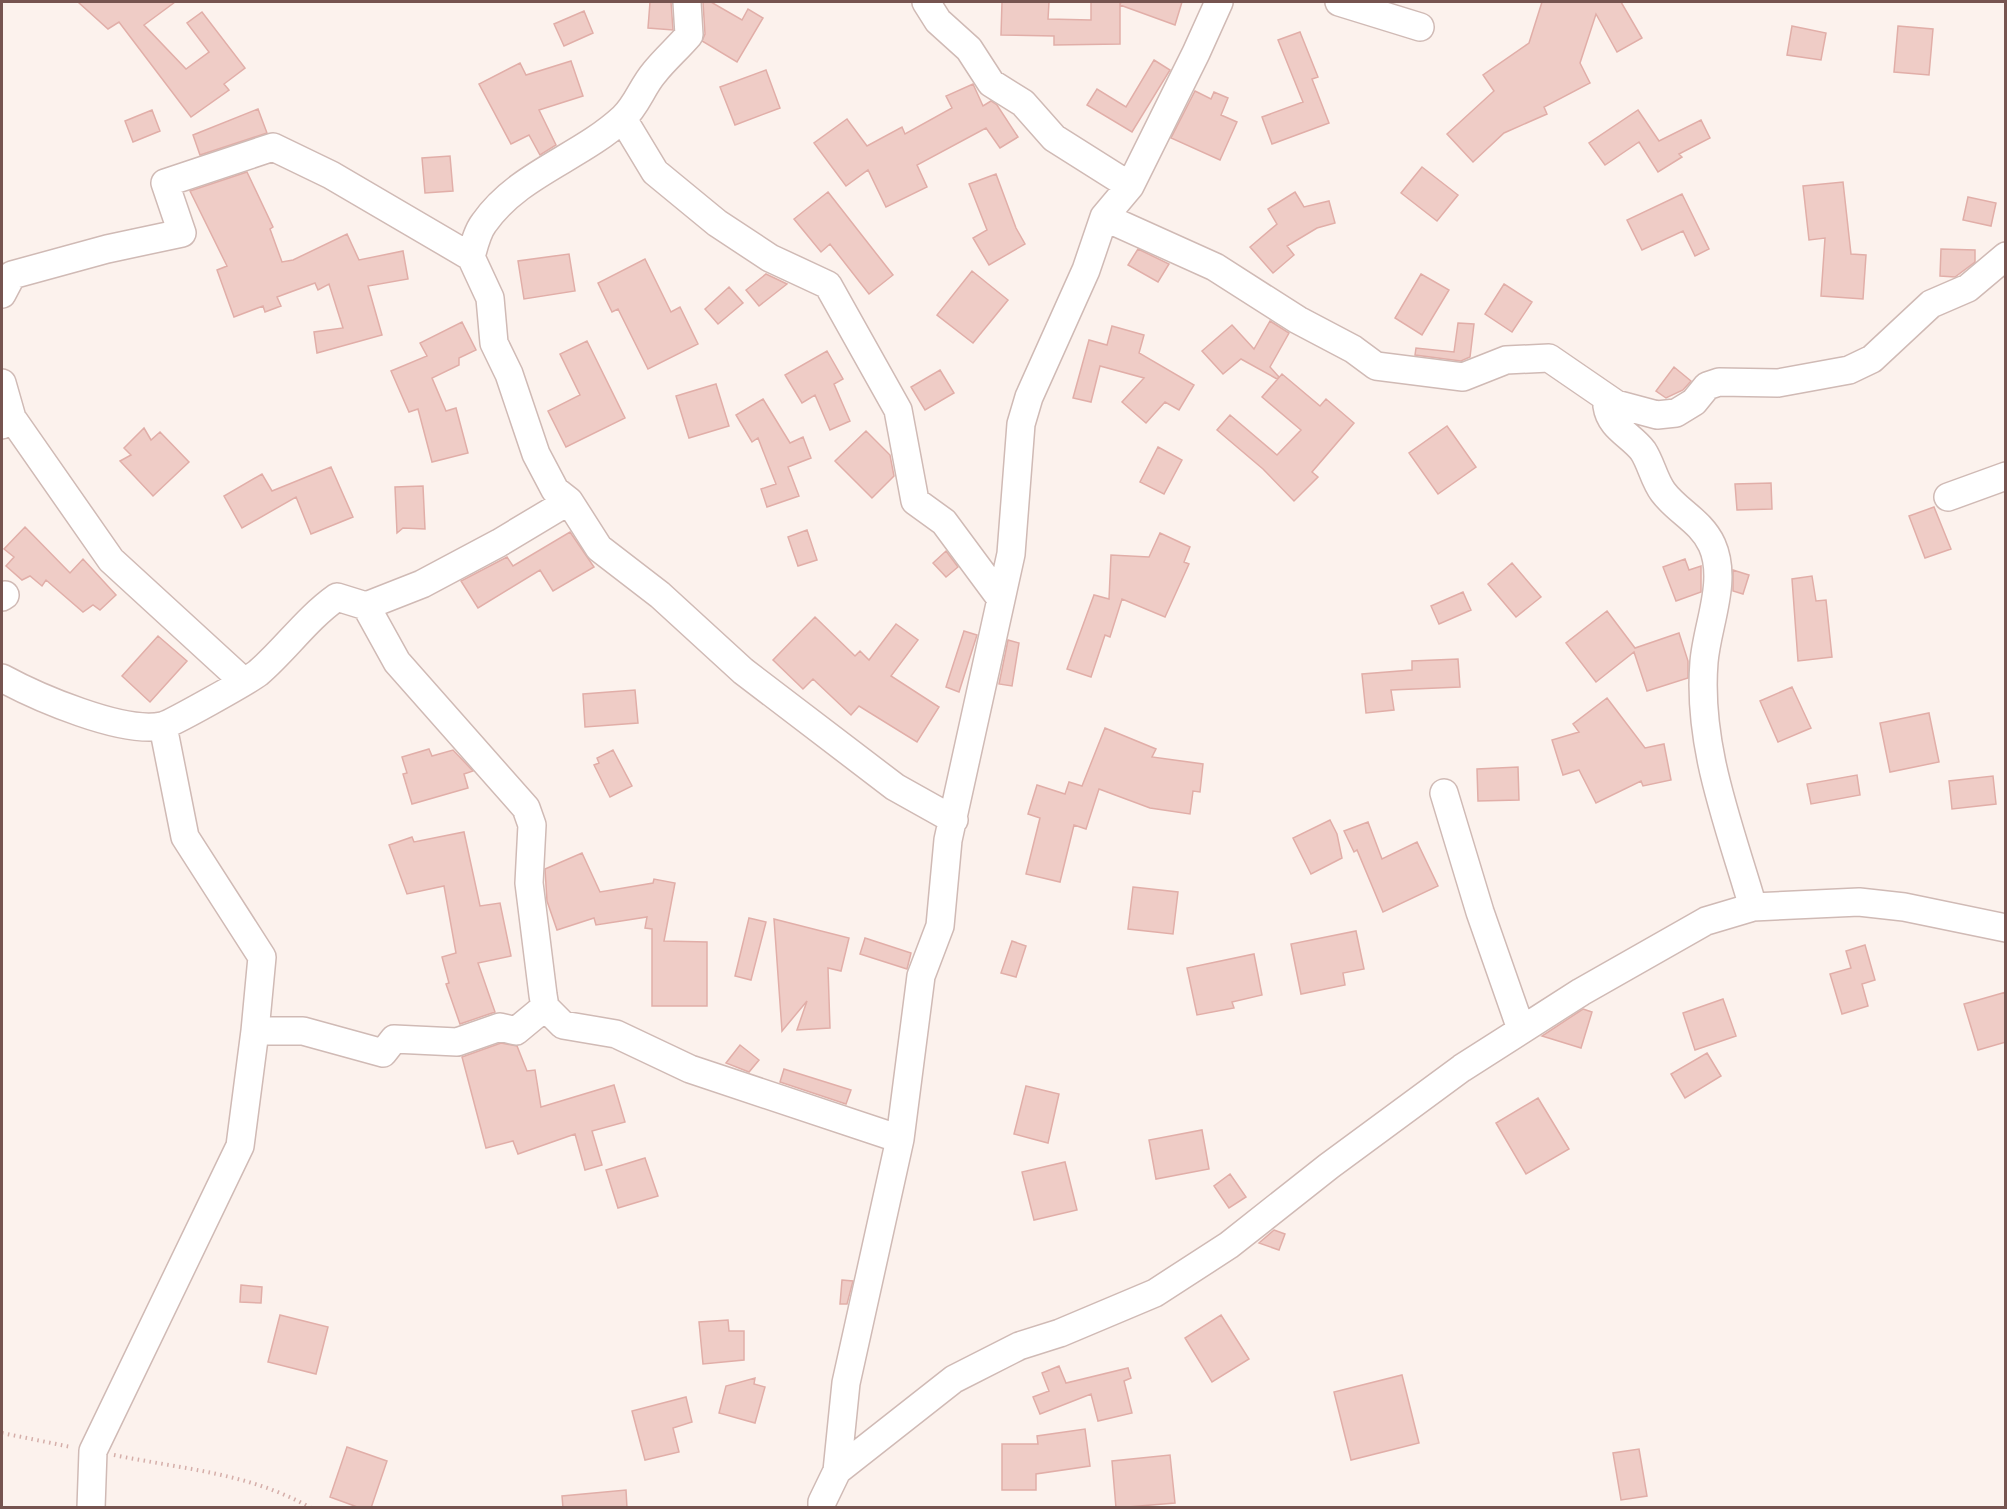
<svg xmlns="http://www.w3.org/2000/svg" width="2007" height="1509" font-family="'Public Sans',sans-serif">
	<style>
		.building { fill: #efccc6; stroke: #e1aea8; stroke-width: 1.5 }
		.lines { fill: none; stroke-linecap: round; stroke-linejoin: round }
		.minor-casing { stroke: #d0bab5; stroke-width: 30 }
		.path { stroke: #d5aea9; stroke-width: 4; stroke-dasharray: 1.5 4.5; stroke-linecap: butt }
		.minor { stroke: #fff; stroke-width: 27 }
	</style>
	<rect width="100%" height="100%" fill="#fcf2ed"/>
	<!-- building -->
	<path class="building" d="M78,2H175L144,25L186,69L209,52L187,23L202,12L245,68L224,84L229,90L191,117L119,22L108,29Z
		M650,2H671L673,30L648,28Z
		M703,2H711L742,20L748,9L763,18L737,62L702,41L705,34Z
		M1002,2H1049L1048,19L1091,20V2H1120V44L1054,45V36L1001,35Z
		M1121,2H1182L1175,25L1120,5Z
		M1542,2H1621L1642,38L1617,52L1596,14L1580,63L1590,83L1544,107L1547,114L1504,133L1473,162L1447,134L1494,91L1483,75L1529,43Z
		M584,11L593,33L564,46L554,24Z
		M1792,26L1826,33L1821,60L1787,55Z
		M1898,26L1933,29L1929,75L1894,72Z
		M1300,32L1318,77L1312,79L1329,123L1272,144L1262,117L1303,102L1278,40Z
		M1154,60L1170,70L1132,132L1087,105L1097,89L1126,107Z
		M571,61L583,96L539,110L556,145L540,155L529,135L511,144L479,84L520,63L526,75Z
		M766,70L780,108L735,125L720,87Z
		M973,84L983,106L991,101L997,105L1018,137L1000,148L986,128L917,165L927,187L886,207L868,170L846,186L814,143L847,119L867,146L902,127L905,134L952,108L946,96Z
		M1195,91L1211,99L1214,92L1228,98L1221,115L1237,122L1220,160L1171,138Z
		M258,109L267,133L200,155L193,135Z
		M152,110L160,131L133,142L125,121Z
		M1638,110L1659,141L1701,120L1710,138L1679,154L1682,157L1658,172L1639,142L1605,165L1589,143Z
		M450,156L453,191L425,193L422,158Z
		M1422,167L1458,195L1437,221L1401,193Z
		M247,172L273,227L270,229L282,262L293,260L347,234L359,260L403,251L408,279L368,286L382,335L317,353L314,332L343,328L329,284L318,290L315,283L277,297L281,306L265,312L263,306L234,317L217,270L227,266L190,191Z
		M996,174L1016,228L1025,244L989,265L973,238L987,230L969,184Z
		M1843,182L1851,254L1866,255L1863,299L1821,296L1825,238L1809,240L1803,186Z
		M828,192L893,275L869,294L830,244L821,252L794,219Z
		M1295,192L1304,207L1329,201L1335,223L1317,228L1287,246L1294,255L1273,273L1250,247L1277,224L1268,209Z
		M1682,194L1709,249L1695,256L1683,231L1642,250L1627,220Z
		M1968,197L1996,203L1991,226L1963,220Z
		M1138,249L1169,264L1158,282L1128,265Z
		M1941,249L1975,250V262L1955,277L1940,276Z
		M569,254L575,291L524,299L518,261Z
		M645,259L671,312L680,307L698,344L648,369L618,309L612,312L598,283Z
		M972,271L1008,300L973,343L937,315Z
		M766,274L787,284L759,306L746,290Z
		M1421,274L1449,290L1422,335L1395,318Z
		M1504,284L1532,302L1512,332L1485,314Z
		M729,287L743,303L718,324L705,309Z
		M1270,321L1289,333L1270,367L1279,377L1277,379L1241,359L1223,374L1202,351L1232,325L1254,349Z
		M462,322L476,350L459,358V365L432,378L446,411L456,408L468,453L432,462L418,409L409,412L391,371L427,356L420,343Z
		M1458,323L1474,324L1470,357L1461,361L1415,355L1416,348L1454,352Z
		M1112,326L1144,335L1139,353L1194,385L1179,410L1165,402L1146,423L1122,402L1144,378L1100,366L1091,402L1073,398L1089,340L1107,345Z
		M587,341L625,418L566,447L548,411L580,395L560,354Z
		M827,351L843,379L834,384L850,421L830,430L815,395L802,403L785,375Z
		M1674,367L1691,381L1683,390L1666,398L1656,391Z
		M940,370L954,393L925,410L911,387Z
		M1282,374L1320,406L1326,399L1354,423L1312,472L1318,477L1294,501L1263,469L1217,430L1230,415L1277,455L1301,430L1262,397Z
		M716,384L729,426L689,438L676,396Z
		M763,399L790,443L803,437L811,458L788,467L799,496L767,507L761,489L776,484L758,438L752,442L736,415Z
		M1447,426L1476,467L1438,494L1409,453Z
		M144,428L151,440L160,432L189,462L153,496L120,461L131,455L124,448Z
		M866,431L890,455L894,476L872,498L835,461Z
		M1158,447L1182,460L1164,494L1140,482Z
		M331,467L353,517L311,534L296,497L242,528L224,496L262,474L272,491Z
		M1771,483L1772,509L1737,510L1735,484Z
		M423,486L425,529L403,528L397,533L395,487Z
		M1934,507L1951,549L1925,558L1909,516Z
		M25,527L70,573L83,559L116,595L100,610L93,605L83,612L46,580L42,586L30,576L22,580L6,566L14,557L4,549Z
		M807,530L817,560L798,566L788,537Z
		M570,532L594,567L553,591L540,570L478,608L461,581L507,557L513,566Z
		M1160,533L1190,547L1184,562L1189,564L1165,617L1122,599L1110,637L1105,635L1091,677L1067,669L1094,595L1109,599L1111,555L1149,557Z
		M946,551L958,567L946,577L933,563Z
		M1685,559L1689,570L1701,566V592L1676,601L1663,567Z
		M1512,563L1541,597L1516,617L1488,584Z
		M1733,570L1749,575L1743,594L1733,591Z
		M1812,576L1816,601L1826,600L1832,657L1798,661L1792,579Z
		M1463,592L1471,610L1439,624L1431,606Z
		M1607,611L1635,648L1679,633L1688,661V678L1647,691L1634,652L1596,682L1566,643Z
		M815,617L855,656L860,651L869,660L896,624L918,640L891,676L939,707L917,742L859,706L851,715L813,679L803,689L773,660Z
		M964,631L977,635L959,692L946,687Z
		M158,636L187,661L150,702L122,676Z
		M1008,640L1019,643L1012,686L999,684Z
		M1458,659L1460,687L1391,690L1394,710L1366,713L1362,674L1412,670V661Z
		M1792,687L1811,728L1778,742L1760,701Z
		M635,690L638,723L585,727L583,694Z
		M1607,698L1645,748L1664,744L1671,780L1643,786L1641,781L1596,803L1579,770L1563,775L1552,740L1579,732L1573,724Z
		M1929,713L1939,762L1890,772L1880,723Z
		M1105,728L1156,749L1152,757L1203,764L1200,792L1193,791L1190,814L1150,808L1099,789L1086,829L1074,825L1060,882L1026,874L1040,818L1028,814L1037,785L1065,794L1069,782L1082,786Z
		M429,749L432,756L453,750L473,771L464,774L468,788L412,804L403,774L407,773L402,757Z
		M613,750L632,786L610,797L594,765L599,763L597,758Z
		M1518,767L1519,800L1478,801L1477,769Z
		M1857,775L1860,795L1811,804L1807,784Z
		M1993,776L1996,804L1952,809L1949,781Z
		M1330,820L1337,834L1342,858L1311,874L1293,838Z
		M1368,822L1382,859L1417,842L1438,886L1383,912L1357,850L1354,852L1344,831Z
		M464,832L480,906L500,903L511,956L478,963L495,1012L460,1024L446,984L449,983L442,957L456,953L444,886L407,894L389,845L412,837L414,842Z
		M582,853L600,892L653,883L654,879L675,883L664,941L707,942V1006H652V929L645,928L647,917L596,925L594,918L557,930L547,901L545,869Z
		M1133,887L1178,892L1173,934L1128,929Z
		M749,918L766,922L751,980L735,976Z
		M774,919L849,938L841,971L828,968L830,1028L797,1030L807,1001L782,1031Z
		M1356,931L1364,969L1343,973L1345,985L1301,994L1291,944Z
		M865,938L911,953L907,969L860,954Z
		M1012,941L1026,946L1016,977L1001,973Z
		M1865,945L1875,980L1862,984L1868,1006L1842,1014L1830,974L1851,968L1846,951Z
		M1254,954L1262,995L1232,1002L1234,1008L1197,1015L1187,968Z
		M2006,992V1042L1978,1050L1964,1004Z
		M1723,999L1736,1036L1695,1050L1683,1013Z
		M1583,1009L1592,1012L1581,1048L1542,1036Z
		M501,1043L517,1046L527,1071L535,1070L541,1107L614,1085L625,1122L592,1131L602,1165L585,1170L575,1134L518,1154L513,1141L486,1148L462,1057Z
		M740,1045L759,1060L749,1072L726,1063Z
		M1707,1053L1721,1076L1685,1098L1671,1074Z
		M784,1069L851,1090L846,1104L780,1082Z
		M1026,1086L1059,1094L1048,1143L1014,1134Z
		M1538,1098L1569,1149L1526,1174L1496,1123Z
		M1202,1130L1209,1169L1156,1179L1149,1140Z
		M645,1158L658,1196L618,1208L606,1170Z
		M1065,1162L1077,1210L1034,1220L1022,1172Z
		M1230,1174L1246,1197L1229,1208L1214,1186Z
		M1274,1230L1285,1234L1279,1250L1259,1243Z
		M842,1280L853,1281L847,1304H840Z
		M241,1285L262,1287L261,1303L240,1302Z
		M280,1315L328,1327L316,1374L268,1362Z
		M1221,1315L1249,1359L1212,1382L1185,1338Z
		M728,1320L729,1331H744V1360L703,1364L699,1322Z
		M1059,1366L1066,1383L1128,1368L1131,1378L1124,1381L1132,1413L1098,1421L1091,1394L1040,1414L1033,1397L1049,1391L1042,1373Z
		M1402,1375L1419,1443L1351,1460L1334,1392Z
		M755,1378L754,1384L765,1387L755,1423L719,1413L726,1386Z
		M686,1397L692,1422L673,1428L679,1452L645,1460L632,1411Z
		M1085,1429L1090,1466L1036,1474V1490H1002V1444H1038L1037,1436Z
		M347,1447L387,1461L371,1508H360L330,1497Z
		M1639,1449L1647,1496L1621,1500L1613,1453Z
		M1170,1455L1175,1503L1116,1508L1112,1461Z
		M626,1490L627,1508H563L562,1496Z"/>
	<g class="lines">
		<defs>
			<path id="minor" d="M687,2L689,35C678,48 664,60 654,73C642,87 637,105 623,118C580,158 518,174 484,223C477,232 474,246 471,257L490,298L494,343L509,374L536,454L555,490L569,501L599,548L660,595L743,671L895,787L954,820
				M926,2L938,21L969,49L991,83L1023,103L1054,138L1130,186
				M1339,2L1420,27
				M623,119L655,172L717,223L770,258L828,285L898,410L915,501L944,522L1001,599
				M1104,217L1215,267L1298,320L1353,349L1376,366L1463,377L1506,360L1549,358L1616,404L1657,415L1676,413L1694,402L1707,386L1719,382L1778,383L1849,370L1872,359L1931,304L1968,288L2006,256
				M2,294L12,275L107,249L182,233L165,183L273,147L331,175L471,257
				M2,383L12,418
				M1616,404L1607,406C1610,428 1631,435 1643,451C1651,463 1654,480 1663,492C1678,512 1701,521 1712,545C1728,581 1707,625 1704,662C1697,747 1730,827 1753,907
				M2,425L12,418L111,560L243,681
				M1948,497L2006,476
				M2,597L5,595
				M366,606L397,662L526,808L532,825L529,883L543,995L545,1007L563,1025L616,1034L690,1069L900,1139
				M2,678C37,697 122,734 162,726C171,724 249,680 258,673C286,649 306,619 337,597L366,606L422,584L499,543L569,501
				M1444,793L1480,912L1521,1029
				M255,1031H303L383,1053L394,1039L457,1042L500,1027L516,1031L545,1007
				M837,1471L954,1379L1019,1346L1060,1333L1155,1293L1229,1245L1329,1166L1462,1068L1581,992L1706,921L1753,907L1859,902L1904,907L2006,928
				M91,1508L93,1451L240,1146L255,1031L262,957L185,837L163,726
				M822,1508V1502L837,1471L846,1383L900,1139L921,976L940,926L948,840L1011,554L1021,424L1029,397L1086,270L1104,217L1130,186L1196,53L1219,2"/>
		</defs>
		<!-- minor casing -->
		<use href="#minor" class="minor-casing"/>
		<!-- path -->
		<path class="path" d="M2,1433L71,1447
			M114,1455C182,1469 250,1473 311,1508"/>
		<!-- minor -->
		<use href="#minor" class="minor"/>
	</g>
	<!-- border -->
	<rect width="2007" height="1509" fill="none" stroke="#765450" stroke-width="6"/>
</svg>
